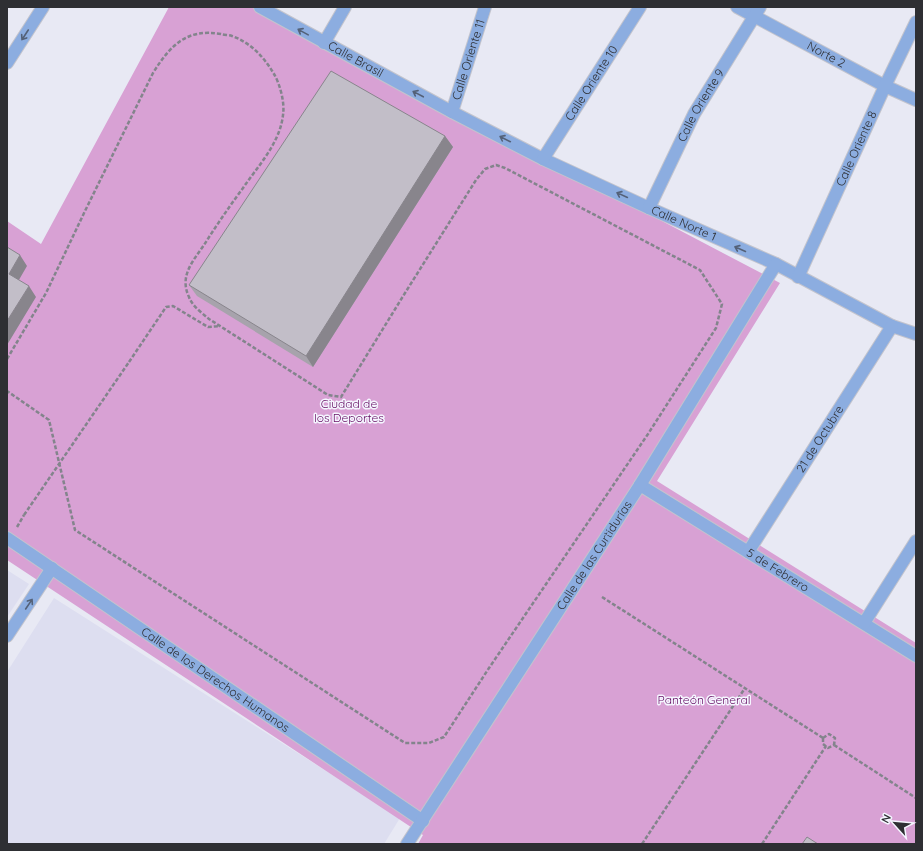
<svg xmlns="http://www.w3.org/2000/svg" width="923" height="851" font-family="Quicksand,sans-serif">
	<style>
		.built { fill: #dddef0 }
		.green { fill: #d8a1d4 }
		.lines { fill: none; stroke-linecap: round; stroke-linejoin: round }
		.street-casing { stroke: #c3c4cd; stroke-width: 14 }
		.path { stroke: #83848c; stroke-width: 2.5; stroke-dasharray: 4 2; stroke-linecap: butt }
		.street { stroke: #8cade0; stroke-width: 12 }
		.path-bridge { stroke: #83848c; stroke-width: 2.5; stroke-dasharray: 4 2; stroke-linecap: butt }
		.wall { fill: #a7a3ac }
		.shaded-wall { fill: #88858c }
		.building { fill: #c2bec8; stroke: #88858c }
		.oneway { stroke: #546178 }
		.labels { text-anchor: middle; stroke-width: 3; stroke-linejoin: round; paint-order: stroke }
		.street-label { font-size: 12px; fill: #2e2f33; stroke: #f5f6ff }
		.park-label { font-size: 12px; fill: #650c63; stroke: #f5f6ff }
	</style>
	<rect width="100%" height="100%" fill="#e8e9f4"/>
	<!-- built -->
	<path class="built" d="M7,570L29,584L7,617Z
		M54,598L400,818L384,844H7V672Z"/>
	<!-- green -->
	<path class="green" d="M169,7H255L780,283L657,481L916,643V844H418L423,835L7,560V221L41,244Z"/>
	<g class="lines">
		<defs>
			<g id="street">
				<path id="s1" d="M260,7L452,112L543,159L649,208L776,264L892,326L916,334"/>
				<path id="s2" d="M737,7L885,86L916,100"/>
				<path d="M324,43L345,7"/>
				<path d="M7,63L43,7"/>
				<path id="s3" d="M452,112L485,7"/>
				<path id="s4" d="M543,159L640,7"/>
				<path id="s5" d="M649,208L694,114L760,7"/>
				<path id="s6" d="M798,277L885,86L916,22"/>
				<path id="s7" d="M640,485L916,656"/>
				<path id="s8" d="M7,538L423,821"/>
				<path id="s9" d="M748,552L892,326"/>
				<path d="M864,623L916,541"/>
				<path d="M7,636L52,568"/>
				<path id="s10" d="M407,844L640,485L776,264"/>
			</g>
		</defs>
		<!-- street casing -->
		<use href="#street" class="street-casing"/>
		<!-- path -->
		<path class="path" d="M7,359L46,293L85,211L153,73C170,46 186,28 221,34C224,35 229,35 232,36C251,43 264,57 274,74C280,84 285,103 283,115C280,143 258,166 243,188C229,207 216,226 204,245C193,261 179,276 189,297C192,306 202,313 209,319L328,395L341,397L405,293L476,180L485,169L496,165L505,168L700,270L722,304L716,328L648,434L489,668L444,737L429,743H405L75,530L49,420L7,391
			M129,362L166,307L173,306L208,327L220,326
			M17,527L24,515
			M602,597L823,738
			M823,738L829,734L835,738L834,745
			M823,738V744L828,748L834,745
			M834,745L916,798
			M642,844L745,688
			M762,844L826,746"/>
		<!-- street -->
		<use href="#street" class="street"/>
		<!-- path-bridge -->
		<path class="path-bridge" d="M24,515L129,362"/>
	</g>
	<!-- wall -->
	<path class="wall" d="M445,136L453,147L313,367L197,296L189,285Z"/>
	<!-- shaded-wall -->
	<path class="shaded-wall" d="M445,136L453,147L313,367L306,356Z
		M20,255L27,266L16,285L9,274Z
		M29,286L36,297L7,345V321Z"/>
	<!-- building -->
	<path class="building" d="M331,71L445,136L306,356L189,285Z
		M7,247L20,255L9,274L29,286L7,321Z
		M807,837L818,844H802Z"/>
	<!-- one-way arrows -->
	<defs><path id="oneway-shaft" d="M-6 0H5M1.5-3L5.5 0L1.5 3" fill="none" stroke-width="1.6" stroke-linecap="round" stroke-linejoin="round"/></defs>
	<g class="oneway">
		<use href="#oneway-shaft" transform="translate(303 32) rotate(-151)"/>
		<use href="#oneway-shaft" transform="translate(25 35) rotate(123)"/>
		<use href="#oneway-shaft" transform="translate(418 94) rotate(-152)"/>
		<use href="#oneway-shaft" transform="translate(505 139) rotate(-153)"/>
		<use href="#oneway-shaft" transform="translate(622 195) rotate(-155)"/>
		<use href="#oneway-shaft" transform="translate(740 249) rotate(-156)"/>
		<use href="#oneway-shaft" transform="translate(29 604) rotate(-56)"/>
	</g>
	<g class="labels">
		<!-- street labels -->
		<g class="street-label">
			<text dy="4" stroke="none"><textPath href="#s2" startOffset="101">Norte 2</textPath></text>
			<text dy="4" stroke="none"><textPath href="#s1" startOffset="109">Calle Brasil</textPath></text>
			<text dy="4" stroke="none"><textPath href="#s3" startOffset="55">Calle Oriente 11</textPath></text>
			<text dy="4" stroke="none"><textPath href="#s4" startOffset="90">Calle Oriente 10</textPath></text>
			<text dy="4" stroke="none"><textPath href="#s5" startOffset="115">Calle Oriente 9</textPath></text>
			<text dy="4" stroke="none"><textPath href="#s6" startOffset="141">Calle Oriente 8</textPath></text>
			<text dy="4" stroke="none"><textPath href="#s1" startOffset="476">Calle Norte 1</textPath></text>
			<text dy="4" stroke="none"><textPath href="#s9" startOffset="134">21 de Octubre</textPath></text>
			<text dy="4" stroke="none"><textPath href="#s10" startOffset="344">Calle de las Curtidurías</textPath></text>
			<text dy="4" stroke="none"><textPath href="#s7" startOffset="162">5 de Febrero</textPath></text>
			<text dy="4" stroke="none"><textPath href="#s8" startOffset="252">Calle de los Derechos Humanos</textPath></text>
		</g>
		<!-- park labels -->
		<g class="park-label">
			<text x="349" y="408">Ciudad de<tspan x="349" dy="14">los Deportes</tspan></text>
			<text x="704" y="704">Panteón General</text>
		</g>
	</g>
	<!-- border -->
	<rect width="923" height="851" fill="none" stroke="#2e2f33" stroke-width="16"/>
	<!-- north arrow -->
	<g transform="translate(895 823) rotate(297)" stroke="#f5f6ff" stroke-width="3" paint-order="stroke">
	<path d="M0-3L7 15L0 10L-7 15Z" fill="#2e2f33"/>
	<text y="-6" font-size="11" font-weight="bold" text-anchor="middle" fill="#2e2f33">N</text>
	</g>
</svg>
